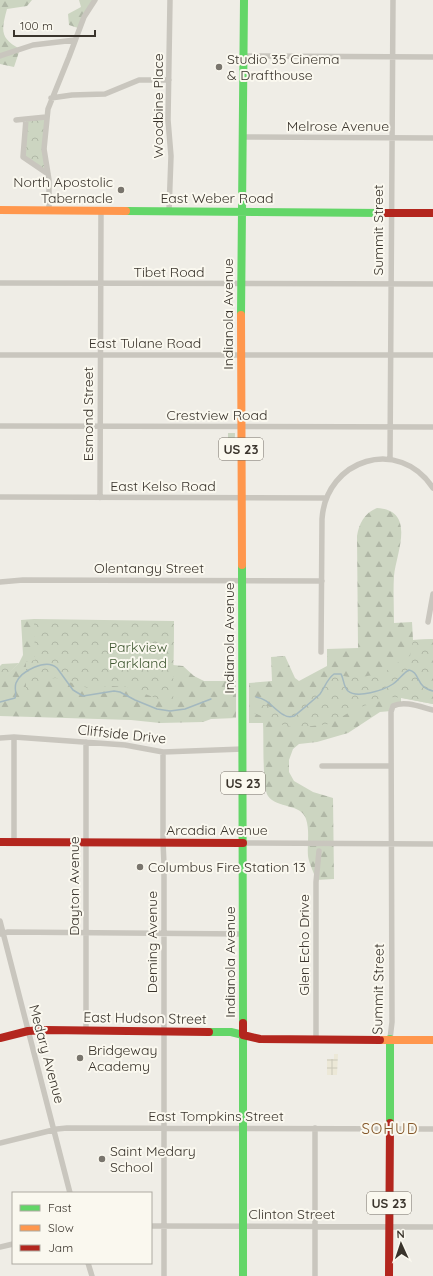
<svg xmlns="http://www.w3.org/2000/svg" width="433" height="1276" font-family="Quicksand,sans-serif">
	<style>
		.green { fill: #ccd5c1 }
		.forest { fill: url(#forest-firs) }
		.park { fill: url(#park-crowns) }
		.plaza { fill: url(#plaza-grid) }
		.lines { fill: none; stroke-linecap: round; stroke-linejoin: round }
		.stream { stroke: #a3b8bf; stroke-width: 1.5 }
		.street { stroke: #c9c6be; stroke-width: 5.5 }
		.fast { stroke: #63d668; stroke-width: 8 }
		.slow { stroke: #ff974d; stroke-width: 8 }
		.jam { stroke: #b3261e; stroke-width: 8 }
		.poi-dot { fill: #79756d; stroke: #faf8ef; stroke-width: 1.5 }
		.labels { text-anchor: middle; stroke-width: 4; stroke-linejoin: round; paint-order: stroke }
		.shield { fill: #faf8ef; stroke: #746f66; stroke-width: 1 }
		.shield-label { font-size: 13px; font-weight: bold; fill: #3a342c }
		.poi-label { font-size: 14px; fill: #3a342c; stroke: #faf8ef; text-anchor: start }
		.street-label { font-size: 14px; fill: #3a342c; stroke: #faf8ef }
		.park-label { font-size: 14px; fill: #3f5731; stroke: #faf8ef }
		.neighbourhood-label { font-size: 15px; letter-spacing: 1px; fill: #845729; stroke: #faf8ef }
	</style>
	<defs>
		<pattern id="forest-firs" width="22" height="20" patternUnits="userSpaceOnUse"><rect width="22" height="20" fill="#ccd5c1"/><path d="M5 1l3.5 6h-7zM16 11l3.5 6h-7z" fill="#b0b7a6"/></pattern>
		<pattern id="park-crowns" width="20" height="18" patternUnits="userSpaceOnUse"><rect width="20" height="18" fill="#ccd5c1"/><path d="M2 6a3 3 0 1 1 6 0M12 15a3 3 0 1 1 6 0" fill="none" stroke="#b0b7a6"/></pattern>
		<pattern id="plaza-grid" width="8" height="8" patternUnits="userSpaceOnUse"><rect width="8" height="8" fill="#ece8d7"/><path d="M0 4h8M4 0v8" fill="none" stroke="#cbc8b9"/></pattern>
	</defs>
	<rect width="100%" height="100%" fill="#efede6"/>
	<!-- green -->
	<path class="green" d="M228,433H235L234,459H228Z"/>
	<!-- forest -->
	<path class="forest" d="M0,0H32L27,6L7,9C1,31 0,38 20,49L14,67L0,64Z
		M79,0H95L78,28L69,25L68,14L81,7Z
		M377,508C417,510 396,554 394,576C393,592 394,607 394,623L412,622L413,640L433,639V704L401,698V704H396L391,711L380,712L348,733L317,742L299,744L293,749L289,760V772L294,781L313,792L333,798L334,879L316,880C314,872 309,864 308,856C307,845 310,831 306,819C301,803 277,809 268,796C262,788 264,737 263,723H249V683L272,681L271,657L285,656L295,678L299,681L327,666V649L358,648L357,536C359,524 364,513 377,508Z
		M34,619V621L174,623L173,665L183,666L194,676L204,681H236V718L211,719L203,722L160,723L131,720L0,716V681L19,663L23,655L21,620Z"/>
	<!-- park -->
	<path class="park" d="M46,117L45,129L48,174L23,157L26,119Z
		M34,619L174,621L173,703L166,702L127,687L113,686L88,688L56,678L47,679L42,682L26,697V662L35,660Z
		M433,639V704L403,698L393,697L357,708L329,724L295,728L283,725L249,711L250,699C263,704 277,712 292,710C302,709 323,683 330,674C338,674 341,676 349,677C358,678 378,675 386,671C395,667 400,658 410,656L413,640Z
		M19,663L1,681H0V666L2,664Z"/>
	<!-- plaza -->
	<path class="plaza" d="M334,1054H338L337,1075H327V1059H334Z"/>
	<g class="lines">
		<!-- stream -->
		<path class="stream" d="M256,697C269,699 274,710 284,715C287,717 291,717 294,716C296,715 318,696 320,694C325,687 327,679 334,674H341C344,679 343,686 348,691C357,699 384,690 393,684C399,680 403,673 409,670C420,672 416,688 433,691
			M0,702L15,698C17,693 14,688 16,683C21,671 46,658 57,668L73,690L83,696L114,691L120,692L135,700L157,709L170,711L185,709L211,699"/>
		<!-- street -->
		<path class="street" d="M0,56L33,45L75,40
			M243,56L433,57
			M51,98L72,95L105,94L139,80H169
			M26,119L23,157L48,174
			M16,120L46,117
			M242,137L433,138
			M49,210V180L44,149L48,109L69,57L84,17L95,0
			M169,211L171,156L168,120L170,0
			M0,283L433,284
			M0,355H433
			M0,426L433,427
			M390,459L393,0
			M0,497L325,498
			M100,498L101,210
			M0,582L23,580L322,581
			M428,622L433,594
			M321,652L322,519C326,459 399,436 433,488
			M0,738L14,737L125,745L163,752L243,749
			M86,742V1030
			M163,752V842L164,864V1276
			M322,766H391
			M14,842V737
			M243,843L433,844
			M0,921L70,1193
			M0,934L8,932L243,934
			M316,1039V882L319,851
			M390,1039L392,1022L391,712L393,706C404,700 421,707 433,710
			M0,1143L57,1129L67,1128L433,1129
			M151,1226L433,1227
			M0,1247L13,1244
			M88,1263L92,1276
			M315,1276V1128"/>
		<!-- fast -->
		<path class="fast" d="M126,211L383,213
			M241,315L244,0
			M242,565L243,1023
			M209,1032H231L243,1035V1276
			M390,1123V1039"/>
		<!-- slow -->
		<path class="slow" d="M0,210L126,211
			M241,315L242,565
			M380,1040H433"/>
		<!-- jam -->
		<path class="jam" d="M383,213H433
			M0,842L243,843
			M243,1023V1035L260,1039L380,1040
			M0,1038L28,1031L46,1030L209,1032
			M389,1276L390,1123"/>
	</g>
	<!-- markers -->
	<g class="poi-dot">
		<circle cx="219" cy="67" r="4"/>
		<circle cx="121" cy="190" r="4"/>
		<circle cx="140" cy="867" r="4"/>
		<circle cx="80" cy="1058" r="4"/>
		<circle cx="102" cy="1159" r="4"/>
	</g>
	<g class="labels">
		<!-- shield labels -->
		<g class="shield">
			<rect x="219" y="438" width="44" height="22" rx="3"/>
			<rect x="221" y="772" width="44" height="22" rx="3"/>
			<rect x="367" y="1192" width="44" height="22" rx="3"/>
		</g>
		<g class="shield-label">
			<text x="241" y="454">US 23</text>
			<text x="243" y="788">US 23</text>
			<text x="389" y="1208">US 23</text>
		</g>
		<!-- poi labels -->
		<g class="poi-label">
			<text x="227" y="64">Studio 35 Cinema<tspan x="227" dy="16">&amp; Drafthouse</tspan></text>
			<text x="113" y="187" text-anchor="end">North Apostolic<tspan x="113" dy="16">Tabernacle</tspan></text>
			<text x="148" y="872">Columbus Fire Station 13</text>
			<text x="88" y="1055">Bridgeway<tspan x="88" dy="16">Academy</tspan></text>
			<text x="110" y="1156">Saint Medary<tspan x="110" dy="16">School</tspan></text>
		</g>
		<!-- street labels -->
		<g class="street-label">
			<text transform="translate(158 106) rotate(-90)" y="5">Woodbine Place</text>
			<text x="338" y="131">Melrose Avenue</text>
			<text x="217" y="203">East Weber Road</text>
			<text transform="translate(378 230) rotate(-90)" y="5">Summit Street</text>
			<text x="169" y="277">Tibet Road</text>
			<text transform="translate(228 314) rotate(-90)" y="5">Indianola Avenue</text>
			<text x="145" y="348">East Tulane Road</text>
			<text transform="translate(88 414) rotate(-90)" y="5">Esmond Street</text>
			<text x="217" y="420">Crestview Road</text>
			<text x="163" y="491">East Kelso Road</text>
			<text x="149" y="573">Olentangy Street</text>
			<text transform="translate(229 638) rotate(-90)" y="5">Indianola Avenue</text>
			<text transform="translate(122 734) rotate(6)" y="5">Cliffside Drive</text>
			<text x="217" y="835">Arcadia Avenue</text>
			<text transform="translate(74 886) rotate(-90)" y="5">Dayton Avenue</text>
			<text transform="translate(152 942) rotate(-90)" y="5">Deming Avenue</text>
			<text transform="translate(304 945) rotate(-90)" y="5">Glen Echo Drive</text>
			<text transform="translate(230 962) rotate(-90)" y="5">Indianola Avenue</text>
			<text transform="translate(378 989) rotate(-89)" y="5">Summit Street</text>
			<text transform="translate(145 1018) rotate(1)" y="5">East Hudson Street</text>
			<text transform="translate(47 1054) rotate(75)" y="5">Medary Avenue</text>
			<text x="216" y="1121">East Tompkins Street</text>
			<text x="292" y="1219">Clinton Street</text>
		</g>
		<!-- park labels -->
		<g class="park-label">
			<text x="138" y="652">Parkview<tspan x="138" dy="16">Parkland</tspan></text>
		</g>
		<!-- neighbourhood labels -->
		<g class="neighbourhood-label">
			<text x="390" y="1134">SOHUD</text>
		</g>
	</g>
	<!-- legend -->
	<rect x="12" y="1192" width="140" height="72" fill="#faf8ef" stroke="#adaaa1"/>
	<rect x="20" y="1205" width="20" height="6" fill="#63d668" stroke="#adaaa1"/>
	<text x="48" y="1212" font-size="12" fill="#3a342c">Fast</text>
	<rect x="20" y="1225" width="20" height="6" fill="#ff974d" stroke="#adaaa1"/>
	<text x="48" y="1232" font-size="12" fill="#3a342c">Slow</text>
	<rect x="20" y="1245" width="20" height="6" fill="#b3261e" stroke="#adaaa1"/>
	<text x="48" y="1252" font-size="12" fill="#3a342c">Jam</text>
	<!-- north arrow -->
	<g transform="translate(401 1244) rotate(357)" stroke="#faf8ef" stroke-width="3" paint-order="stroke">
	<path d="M0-3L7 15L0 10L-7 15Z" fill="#3a342c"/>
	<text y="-6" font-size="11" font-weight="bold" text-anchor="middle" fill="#3a342c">N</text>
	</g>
	<!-- scale -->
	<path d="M14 30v6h81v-6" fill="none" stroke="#3a342c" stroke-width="2"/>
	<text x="20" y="30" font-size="12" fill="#3a342c" stroke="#faf8ef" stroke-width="3" paint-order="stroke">100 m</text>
</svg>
